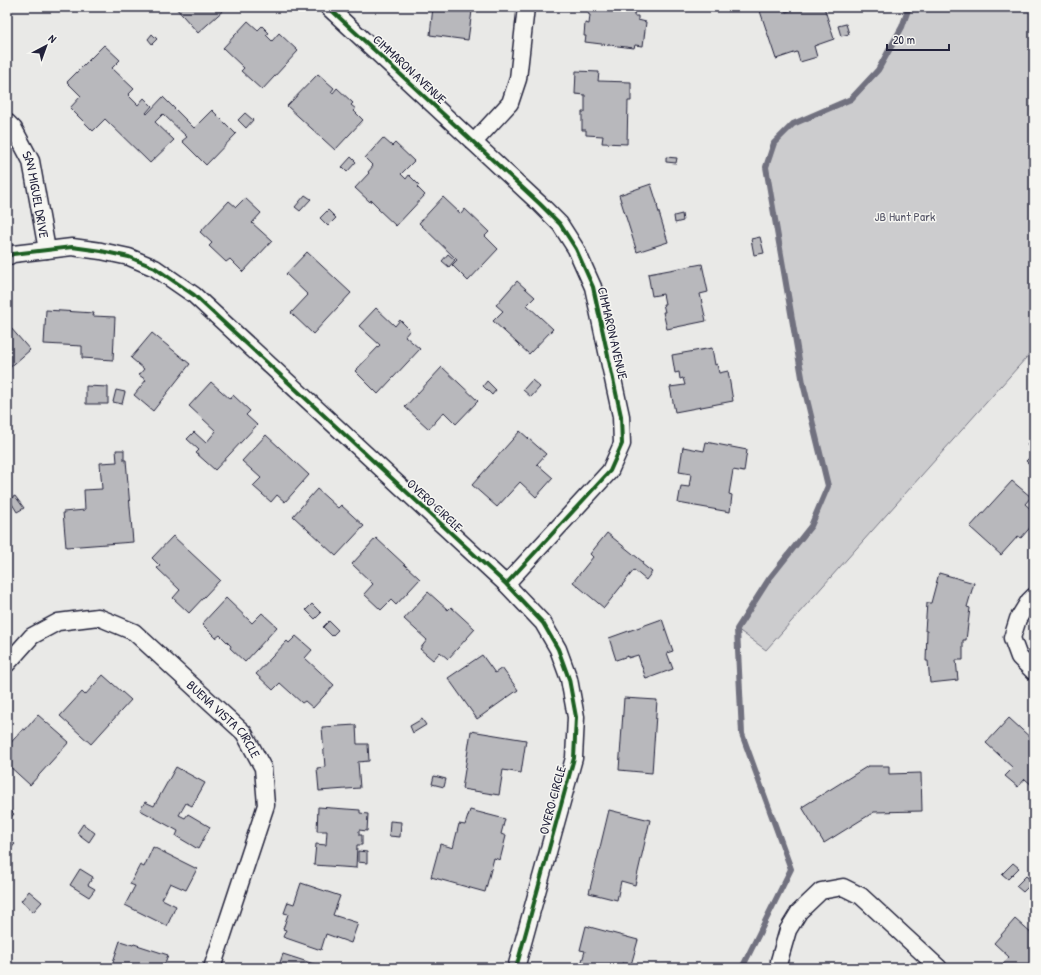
<svg xmlns="http://www.w3.org/2000/svg" width="1041" height="975" font-family="'Patrick Hand',sans-serif">
	<style>
		.green { fill: #ccccce; stroke: #777784 }
		.lines { fill: none; stroke-linecap: round; stroke-linejoin: round }
		.stream { stroke: #71717f; stroke-width: 6 }
		.building { fill: #b8b8bc; stroke: #22223b }
		.street-casing { stroke: #22223b; stroke-width: 19 }
		.street { stroke: #f6f6f2; stroke-width: 16 }
		.cycleway-casing { stroke: #f6f6f2; stroke-width: 6 }
		.cycleway { stroke: #1b5e20; stroke-width: 4 }
		.labels { text-anchor: middle; stroke-width: 3; stroke-linejoin: round; paint-order: stroke }
		.street-label { font-size: 13px; fill: #22223b; stroke: #f6f6f2 }
		.park-label { font-size: 13px; fill: #555567; stroke: #f6f6f2 }
	</style>
	<rect width="100%" height="100%" fill="#e9e9e7"/>
	<filter id="ink" filterUnits="userSpaceOnUse"><feTurbulence type="fractalNoise" baseFrequency=".025" numOctaves="2"/><feDisplacementMap in="SourceGraphic" scale="8" xChannelSelector="R" yChannelSelector="G"/><feConvolveMatrix kernelMatrix="1 2 1 2 8 2 1 2 1" color-interpolation-filters="sRGB"/></filter>
	<g filter="url(#ink)">
		<!-- green -->
		<path class="green" d="M909,7H1034V349L766,650L737,629L769,579L811,526L828,486L803,383L766,167L774,143L793,124L851,99L878,70L902,27Z"/>
		<g class="lines">
			<!-- stream -->
			<path class="stream" d="M742,968L791,869L742,734L737,629L769,579L811,526L828,486L803,383L766,167L774,143L793,124L851,99L878,70L902,27L909,7"/>
		</g>
		<!-- building -->
		<path class="building" d="M175,7H227L198,33Z
			M433,7H478L477,11H472L468,40L430,35Z
			M594,7H635L634,16H638V20L646,22L643,46L635,45L634,48L585,42L586,36H584L585,23L589,24L590,15L588,14L589,8L593,9Z
			M772,7H784L786,12L801,7H824L834,39L814,46L817,57L800,62L797,52L776,59L760,11Z
			M248,21L258,30L262,26L269,33L266,35L272,41L279,33L298,51L262,90L241,71L244,68L223,48Z
			M846,24L849,34L841,36L838,26Z
			M152,34L157,39L152,44L148,39Z
			M104,45L120,60L112,68L134,89L128,95L138,105L144,98L152,106L146,113L147,114L163,97L194,128L212,110L236,134L206,165L182,141L187,137L163,114L155,122L174,140L150,163L105,119L93,131L70,108L81,96L67,82Z
			M576,71L599,72L598,81L631,82V101H628L627,144L602,143L603,136L586,135V130H582V112H585V95L575,94Z
			M318,74L334,88L331,92L333,93L337,88L353,103L351,105L356,109L354,111L363,120L335,150L287,106Z
			M245,113L253,120L246,128L238,120Z
			M383,138L392,146L395,143L414,161L401,174L406,179L409,175L419,185L417,187L425,195L396,226L378,209L379,208L371,200L370,202L355,188L369,173L368,172L373,166L365,158Z
			M351,157L356,162L347,172L342,167Z
			M666,157L677,158L676,163L666,162Z
			M651,184L658,206H657L668,242L637,252L619,195Z
			M305,195L311,199L300,211L295,207Z
			M443,197L461,214L465,209L489,232L485,236L498,249L468,281L452,265L457,260L419,223Z
			M245,198L261,213L252,223L272,241L243,272L230,259L226,262L209,246L212,243L200,232L229,201L236,207Z
			M328,210L336,218L328,226L320,218Z
			M682,214L683,221L675,223L674,216Z
			M760,237L764,253L754,255L751,239Z
			M307,252L351,293L313,334L291,313L308,295L286,274Z
			M448,254L455,260L449,267L442,261Z
			M702,264L708,292L700,294L706,321L667,329L663,312H665L663,304H665L663,294L652,296L648,274Z
			M517,281L535,297L527,305L553,329L529,354L493,321L503,311L496,305Z
			M376,308L395,326L400,320L410,330L405,336L420,349L378,394L355,371L380,345L359,326Z
			M46,310L94,313L93,316L115,317L113,360L82,358V346L44,344Z
			M10,327L30,350L7,370V330Z
			M152,333L190,364L153,411L134,395L146,380L139,375L144,369L131,358Z
			M712,348L715,365L717,364L719,373L728,371L733,401L675,412L670,387L685,385L683,378L680,379L679,372L675,373L672,355Z
			M442,367L478,401L456,424L444,412L429,429L405,407Z
			M532,380L540,387L531,397L523,390Z
			M487,381L496,390L492,395L483,386Z
			M211,382L230,399L233,395L250,411L246,415L257,425L215,470L196,453L199,450L187,439L194,432L206,443L216,431L189,406Z
			M86,386L108,387V404H86Z
			M116,390L125,392L122,404L113,402Z
			M520,431L546,454L537,464L553,478L536,497L520,482L497,507L472,485Z
			M266,435L309,475L285,502L277,495L271,502L253,486L261,478L242,461Z
			M1034,437V452L1027,445Z
			M706,442L747,450L744,472L733,470L729,494L732,495L730,512L678,503L681,486L689,487L691,474L679,472L683,447L704,451Z
			M116,450H124V460H126L133,542L66,547L63,512L85,510L84,490L102,489L100,463L117,462Z
			M1034,453V468L1026,461Z
			M1012,481L1031,497L1025,504L1034,512V523L1021,538L1018,536L1001,555L970,527Z
			M317,489L338,508L341,505L364,526L336,556L293,516Z
			M15,496L24,508L17,512L9,499Z
			M607,533L643,562L642,564L652,572L646,580L634,570L604,608L573,582L593,557L590,554Z
			M173,536L220,580L189,613L173,598L180,590L157,568L160,566L152,558Z
			M376,538L420,579L396,605L391,600L381,610L364,594L373,584L352,564Z
			M939,573L974,583L967,607L970,608L966,640H963V660H956L958,680L930,683L928,661H926L927,631H925L927,603H931Z
			M428,592L448,610L451,607L475,629L448,659L440,652L433,660L420,649L427,640L404,619Z
			M226,598L252,623L262,613L277,627L245,662L230,648L231,646L220,635L216,638L202,624Z
			M312,604L321,613L315,619L306,610Z
			M662,619L673,651L667,653L673,669L646,679L638,655L628,658V656L616,660L609,638Z
			M329,621L338,630L332,636L323,627Z
			M296,636L312,650L305,658L334,685L313,708L305,701L302,703L280,683L273,690L256,674L287,641L289,643Z
			M482,655L495,673L502,668L518,690L477,719L448,678Z
			M103,675L131,700L91,744L60,716L82,692L85,695Z
			M624,698L657,700L652,773L619,770Z
			M38,715L69,742L30,785L7,764L8,749L7,747L23,729L25,730Z
			M1009,718L1034,741V787L1025,779L1018,787L1005,776L1013,768L986,743Z
			M422,719L426,725L413,733L410,726Z
			M356,725L357,744H368L369,761L358,762L360,788L319,791L317,768L325,767L322,727Z
			M471,731L526,740L521,773L503,770L499,795L462,789Z
			M868,766H889V774L921,773L922,811L874,812L824,843L802,807Z
			M176,767L205,783L192,806L186,803L179,815L185,818L188,814L210,827L198,849L176,836L178,831L140,810L145,802L154,806Z
			M434,776L446,779L444,787L432,784Z
			M7,807L14,814L7,822Z
			M318,807L360,810V813L368,814L367,831L359,830V835H362V845H357L356,868L314,865L316,844L326,845L327,831H317Z
			M470,810L505,819L501,834L506,836L500,860L494,858L485,892L431,877L440,844L453,848L459,824L465,825Z
			M609,810L650,820L635,885L621,881L617,900L589,893Z
			M390,821L401,822L400,837L389,836Z
			M83,824L95,833L89,842L77,833Z
			M7,837L15,844L7,853Z
			M153,847L197,869L186,890L170,883L162,899L176,906L167,926L125,905L135,886L130,884L140,865L144,867Z
			M358,851L367,852V863L358,862Z
			M1013,863L1019,868L1008,879L1002,874Z
			M80,869L93,877L88,885L95,889L89,897L70,885Z
			M1026,876L1033,882L1023,892L1016,886Z
			M301,883L340,896L333,915L358,923L351,943L326,934L321,950L283,937L286,930L283,929L288,914L284,913L288,902L294,904Z
			M29,891L42,902L33,912L21,901Z
			M1015,919L1034,936V968H1009L1003,963L1009,957L994,943Z
			M586,926L638,940L631,965L622,963L620,968H580L585,951L580,950Z
			M120,941L133,945L134,944L168,955L163,968H111Z
			M283,954L317,965L316,968H278Z"/>
		<g class="lines">
			<defs>
				<g id="street">
					<path d="M328,7L540,204L560,224L576,249L593,287L621,416L622,444L610,471L506,584"/>
					<path id="s1" d="M7,122L14,129L31,161L47,250"/>
					<path d="M474,142L510,103L518,79L526,7"/>
					<path d="M7,257L13,254L47,250L72,247L101,251L129,257L155,268L194,295L506,584L543,623L558,649L569,679L576,717L574,758L516,968"/>
					<path d="M1034,596L1029,601L1018,619L1012,638L1019,657L1034,672"/>
					<path id="s2" d="M7,664L32,636L58,622L98,617L134,632L244,733L263,768L266,805L212,968"/>
					<path d="M779,961L788,930L799,912L821,891L843,887L861,896L939,968"/>
				</g>
			</defs>
			<!-- street casing -->
			<use href="#street" class="street-casing"/>
			<!-- street -->
			<use href="#street" class="street"/>
			<defs>
				<path id="cycleway" d="M328,7L540,204L560,224L576,249L593,287L621,416L622,444L610,471L506,584
					M7,257L13,254L47,250L72,247L101,251L129,257L155,268L194,295L506,584L543,623L558,649L569,679L576,717L574,758L516,968"/>
			</defs>
			<!-- cycleway casing -->
			<use href="#cycleway" class="cycleway-casing"/>
			<!-- cycleway -->
			<use href="#cycleway" class="cycleway"/>
		</g>
	</g>
	<g class="labels">
		<!-- street labels -->
		<g class="street-label">
			<text transform="translate(410 69) rotate(43)" y="5">CIMMARON AVENUE</text>
			<text dy="5" stroke="none"><textPath href="#s1" startOffset="80">SAN MIGUEL DRIVE</textPath></text>
			<text transform="translate(613 333) rotate(77)" y="5">CIMMARON AVENUE</text>
			<text transform="translate(435 505) rotate(43)" y="5">OVERO CIRCLE</text>
			<text dy="5" stroke="none"><textPath href="#s2" startOffset="272">BUENA VISTA CIRCLE</textPath></text>
			<text transform="translate(552 800) rotate(-75)" y="5">OVERO CIRCLE</text>
		</g>
		<!-- park labels -->
		<g class="park-label">
			<text x="905" y="221">JB Hunt Park</text>
		</g>
	</g>
	<!-- margin -->
	<rect width="1041" height="975" fill="none" stroke="#f6f6f2" stroke-width="24"/>
	<rect x="12" y="12" width="1017" height="951" fill="none" stroke="#22223b" stroke-width="1.5" filter="url(#ink)"/>
	<!-- north arrow -->
	<g transform="translate(46 46) rotate(41)" stroke="#f6f6f2" stroke-width="3" paint-order="stroke">
	<path d="M0-3L7 15L0 10L-7 15Z" fill="#22223b"/>
	<text y="-6" font-size="11" font-weight="bold" text-anchor="middle" fill="#22223b">N</text>
	</g>
	<!-- scale -->
	<path d="M887 44v6h62v-6" fill="none" stroke="#22223b" stroke-width="2"/>
	<text x="893" y="44" font-size="12" fill="#22223b" stroke="#f6f6f2" stroke-width="3" paint-order="stroke">20 m</text>
</svg>
